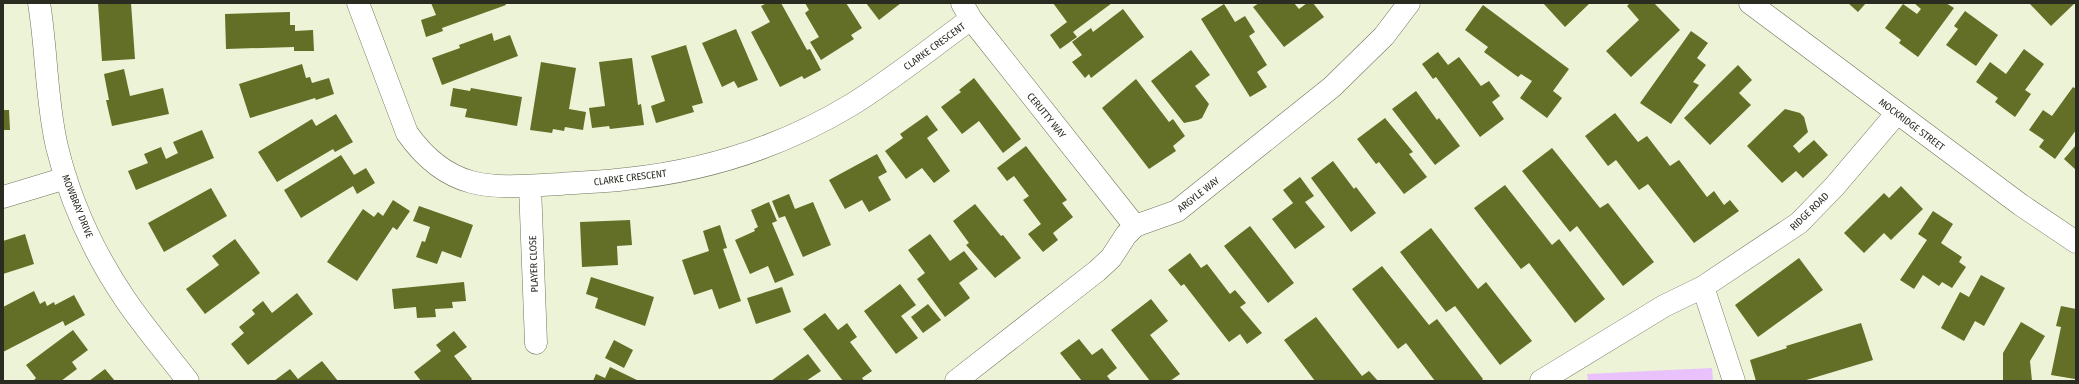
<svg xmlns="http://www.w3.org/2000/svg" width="2079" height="384" font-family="'Fira Sans Condensed',sans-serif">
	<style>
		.green { fill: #e9c2fd }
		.building { fill: #636e26 }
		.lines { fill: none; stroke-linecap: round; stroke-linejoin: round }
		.street-casing { stroke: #70755c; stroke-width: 23 }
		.street { stroke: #fff; stroke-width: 22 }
		.labels { text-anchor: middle; stroke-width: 4; stroke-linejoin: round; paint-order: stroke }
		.street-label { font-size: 10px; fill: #2a2c22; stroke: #fff }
	</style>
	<rect width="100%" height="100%" fill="#edf3d7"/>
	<!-- green -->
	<path class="green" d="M1712,368L1713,381H1588L1587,374Z"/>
	<!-- building -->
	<path class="building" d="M98,3H131L135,59L102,61Z
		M431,3H505L506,5L442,28L443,31L426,37L421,20L436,15Z
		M767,3H781L807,50L810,49L821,70L804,79L802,76L780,87L751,32L770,22L761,6Z
		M805,3H846L862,28L851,35L854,39L821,60L810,42L819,37L805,13L809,10Z
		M866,3H901L879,20Z
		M1053,3H1112L1073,32L1077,37L1060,49L1050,35L1067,22Z
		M1259,3H1294L1299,9L1307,3H1313L1324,17L1284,47L1253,7Z
		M1543,3H1590L1565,27Z
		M1630,3H1654L1680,30L1631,77L1606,51L1639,20L1627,6Z
		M1848,3H1866L1858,12Z
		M1914,3H1946L1954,8L1918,57L1899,43L1901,40L1885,28L1903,4L1917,14L1921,9Z
		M2031,3H2075L2051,26L2030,4Z
		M1224,4L1235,22L1245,16L1255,32L1249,36L1267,65L1257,72L1267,87L1250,97L1201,19Z
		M1483,5L1569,69L1553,91L1562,98L1547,118L1520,98L1532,81L1521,74L1518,77L1484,52L1488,47L1465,30Z
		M1123,9L1144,37L1091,78L1089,74L1085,78L1072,62L1082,55L1072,42L1091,28L1093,32Z
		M1965,11L1998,35L1976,66L1946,45L1958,29L1954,26Z
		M290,12V25H295V31L313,30L314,51H294V47L226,49L225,14Z
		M736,29L758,80L738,88L734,81L722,87L702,43Z
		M1691,31L1708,43L1697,58L1706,65L1693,82L1699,85L1671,124L1640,103Z
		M492,33L494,41L510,35L518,56L442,85L432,58L460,48L459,45Z
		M686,45L703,103L692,106L694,112L656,123L651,106L665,101L651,56Z
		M2024,49L2044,64L2025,90L2031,94L2015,117L1995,102L1998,98L1976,82L1990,62L2006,74Z
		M1191,50L1210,75L1195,86L1209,104L1202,118L1198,120L1184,123L1151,81Z
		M1438,52L1448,65L1459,57L1481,86L1489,81L1500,96L1492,102L1504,119L1480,137L1436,77L1433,79L1422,64Z
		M632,58L638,105L641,104L644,125L610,129L609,126L592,128L589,108L605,106L599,62Z
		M541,62L576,68L569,109L586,112L583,130L565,127L564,131L553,129L552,133L530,130Z
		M302,64L306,78L310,77L312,83L329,78L334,94L316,100L315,98L250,118L239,84Z
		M1738,65L1752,80L1739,93L1751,105L1710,145L1684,118Z
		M124,69L130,96L163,88L169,114L112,126L106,100H109L104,74Z
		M974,78L1021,139L1003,153L979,121L962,134L941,107L961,92L959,90Z
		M1136,79L1169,122L1173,119L1185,136L1173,146L1176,151L1149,169L1102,108Z
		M2073,87L2076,89V130L2055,159L2039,147L2044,140L2029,130L2043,110L2052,116Z
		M453,88L470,91L471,88L522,97L517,126L465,117L467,109L450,106Z
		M1416,91L1437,120L1439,118L1460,146L1435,165L1392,109Z
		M1785,109L1800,113L1804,117L1808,132L1793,146L1799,153L1814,140L1828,155L1803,178L1796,171L1782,183L1747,146Z
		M3,110H9L10,130H3Z
		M1615,113L1638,142L1647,136L1670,166L1679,160L1707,197L1714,191L1724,205L1730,200L1739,211L1694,243L1648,184L1639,190L1616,160L1608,166L1585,136Z
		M336,114L353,142L335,152L333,149L277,182L258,152L312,119L316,126Z
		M927,115L938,130L927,138L950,171L934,183L922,168L906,179L885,151L903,138L900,134Z
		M1385,118L1413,152L1409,154L1427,177L1404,194L1379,162L1376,164L1357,139Z
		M202,130L214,158L136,190L128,171L148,163L144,154L161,147L166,159L178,153L173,142Z
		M2076,145V170L2064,159Z
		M1026,146L1067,200L1062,203L1073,217L1053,233L1058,240L1043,252L1028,234L1041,224L1023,200L1029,196L1014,176L1007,181L997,168Z
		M1552,148L1600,208L1608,203L1654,262L1623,286L1577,226L1570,232L1522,171Z
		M877,154L887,172L878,177L891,200L869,212L862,200L845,209L829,180Z
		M341,155L354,175L366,168L375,183L357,194L353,186L301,218L284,190Z
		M1333,161L1354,189L1356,187L1376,213L1351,232L1311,178Z
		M1300,177L1314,196L1305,202L1325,227L1295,249L1272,219L1293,203L1283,190Z
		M1505,185L1552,245L1559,239L1605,299L1575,323L1529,263L1521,269L1474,208Z
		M1901,186L1923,209L1891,240L1884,233L1864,253L1844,233L1884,193L1889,198Z
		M211,188L227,216L164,252L148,223Z
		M789,194L795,209L813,202L831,245L803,257L785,216L779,218L772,201Z
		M393,200L410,211L397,230L393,227L357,281L327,262L363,209L374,217L378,212L383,216Z
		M769,202L777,221L772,223L794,275L775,283L768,266L750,274L735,240L755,231L754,229L758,227L751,210Z
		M975,204L1001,236L1003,235L1021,258L995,278L966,245L969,243L953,221Z
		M419,206L473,225L461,258L442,251L437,264L416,257L422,241L425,242L430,227L413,221Z
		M1933,211L1953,224L1941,243L1962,257L1959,262L1966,267L1952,288L1942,282L1939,286L1923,275L1914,289L1900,280L1927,240L1918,234Z
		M630,220L632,245L617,246L618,265L582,267L580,222Z
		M720,225L727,248L723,249L741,301L719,309L712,289L694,295L682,260L709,251L703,231Z
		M1250,226L1294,283L1268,303L1224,246Z
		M1431,228L1478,289L1486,282L1532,341L1500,365L1455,306L1446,312L1400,252Z
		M25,234L34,264L3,274V241Z
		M930,234L950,261L964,251L978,269L959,283L970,298L945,317L917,279L925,273L908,250Z
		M235,239L260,273L205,314L186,289L219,265L212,256Z
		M1190,253L1201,268L1207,264L1230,294L1235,290L1246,303L1240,307L1262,333L1247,344L1240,334L1229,342L1184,284L1181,286L1168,270Z
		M1799,258L1823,290L1758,337L1735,305Z
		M1382,266L1429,325L1437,319L1483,379L1481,381H1435L1406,343L1398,349L1352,289Z
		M1981,275L2005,288L1984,326L1975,321L1964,341L1941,328L1960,292L1969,297Z
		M591,277L654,297L645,326L595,308L598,298L586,294Z
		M464,282L466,301L452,302L453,308L435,309L436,317L417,318L416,307L394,309L392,289Z
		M900,284L916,305L901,316L918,338L896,354L864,311Z
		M782,287L791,312L756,324L747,298Z
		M34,291L40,304L45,301L47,306L54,302L55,305L74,295L85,315L65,326L63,321L3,352V307Z
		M297,293L313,314L248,365L231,344L244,333L239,327L255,314L252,310L263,301L272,313Z
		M1151,299L1168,321L1150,335L1180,374L1170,381H1150L1111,330Z
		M928,304L941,320L923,333L911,317Z
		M2061,306L2076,309L2075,379L2051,375L2061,327L2056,326Z
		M825,313L838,330L847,323L857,337L850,342L872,371L862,378L864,381H843L803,329Z
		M1316,317L1362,376L1369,371L1378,381H1315L1284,340Z
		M2021,322L2045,336L2030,361L2032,381H2003V353Z
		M1861,323L1873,360L1803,381H1756L1750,360L1787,348L1786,346Z
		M73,330L88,350L72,362L77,369L61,381H33L36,378L26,365Z
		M454,331L467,347L454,356L472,379L470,381H421L414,372L441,351L436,345Z
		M1079,339L1092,355L1102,348L1117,368L1107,376L1111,381H1082L1060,353Z
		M614,340L633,350L624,368L605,358Z
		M808,354L821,371L806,381H771Z
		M322,361L338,381H274L290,369L298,379Z
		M610,367L639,381H593L596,374L605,378Z
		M105,369L115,381H89Z"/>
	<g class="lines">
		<defs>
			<path id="street" d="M39,3C47,51 46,100 57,147C70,201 94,253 125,299C144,327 167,354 188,381
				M358,3L407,133C450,194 494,188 560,184C582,182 604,182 626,179C705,171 783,146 851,105C893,79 931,48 971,19
				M962,3L971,19L1135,226
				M1750,3L2021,205L2076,242
				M530,186L536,343
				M3,197L66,178
				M1703,287L1734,381
				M956,381L1097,271L1111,258L1126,235L1135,226L1177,211L1332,87L1384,36L1409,3
				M1541,381L1664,306L1703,287L1799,223L1834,187L1897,113"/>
		</defs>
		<!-- street casing -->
		<use href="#street" class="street-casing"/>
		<!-- street -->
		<use href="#street" class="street"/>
	</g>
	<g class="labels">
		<!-- street labels -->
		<g class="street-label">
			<text transform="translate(934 46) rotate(-36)" y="4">CLARKE CRESCENT</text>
			<text transform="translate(1047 115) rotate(51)" y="4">CERUTTY WAY</text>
			<text transform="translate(1912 124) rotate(37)" y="4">MOCKRIDGE STREET</text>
			<text transform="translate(630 177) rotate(-7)" y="4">CLARKE CRESCENT</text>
			<text transform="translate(1198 194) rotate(-38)" y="4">ARGYLE WAY</text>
			<text transform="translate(78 206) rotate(68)" y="4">MOWBRAY DRIVE</text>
			<text transform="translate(1809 211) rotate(-44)" y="4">RIDGE ROAD</text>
			<text transform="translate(533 264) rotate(-92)" y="4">PLAYER CLOSE</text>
		</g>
	</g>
	<!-- border -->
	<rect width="2079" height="384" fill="none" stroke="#2a2c22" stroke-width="8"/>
</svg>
